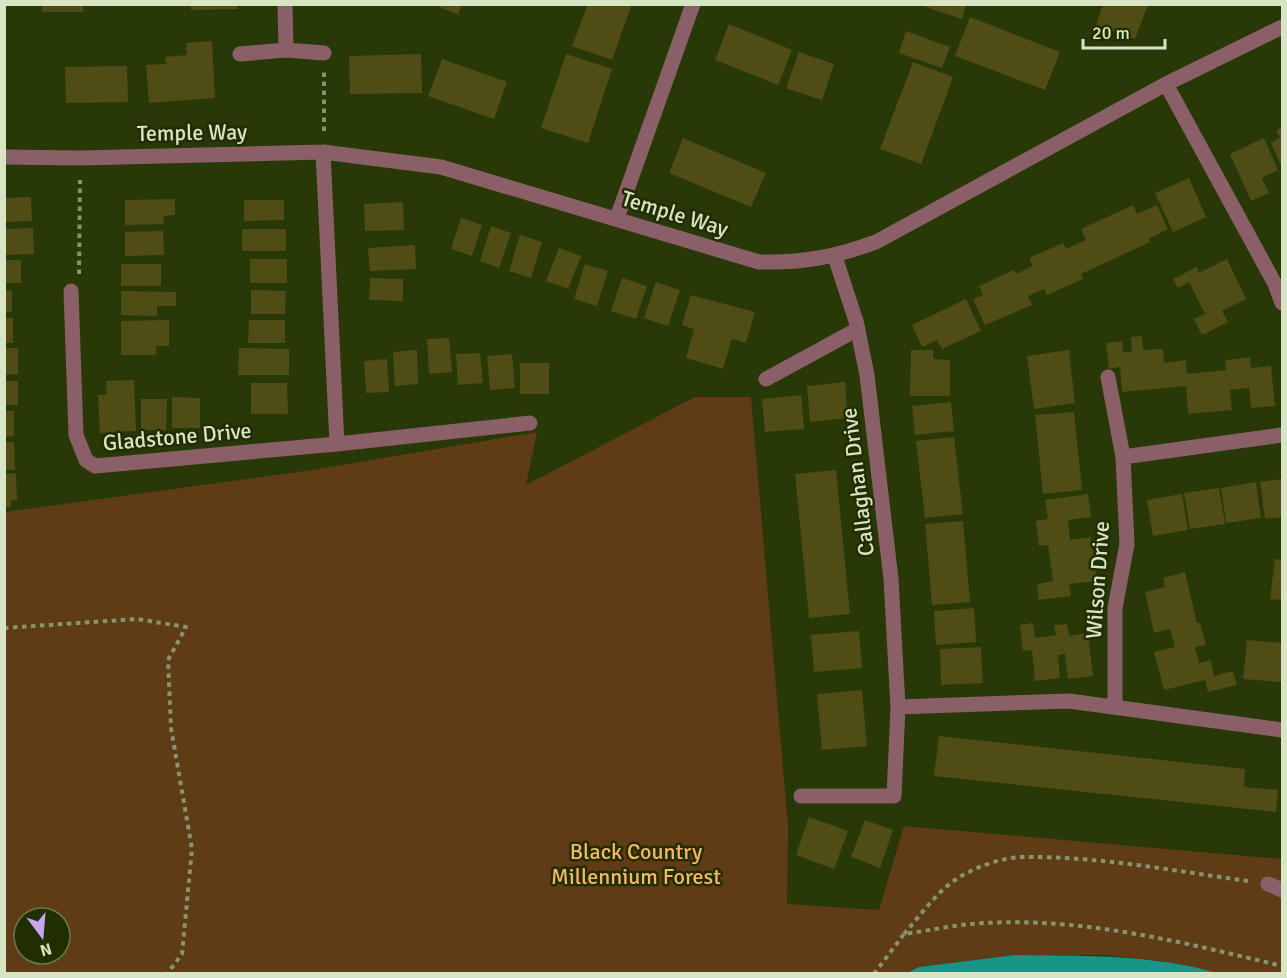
<svg xmlns="http://www.w3.org/2000/svg" width="1287" height="978" font-family="Signika,sans-serif">
	<style>
		.green { fill: #5f3c16; fill-rule: evenodd }
		.water { fill: #199489 }
		.building { fill: #504c16 }
		.lines { fill: none; stroke-linecap: round; stroke-linejoin: round }
		.path { stroke: #87956e; stroke-width: 4; stroke-dasharray: 4.5 4.5; stroke-linecap: butt }
		.lane { stroke: #8a5f68; stroke-width: 15 }
		.street { stroke: #8a5f68; stroke-width: 15 }
		.labels { text-anchor: middle; stroke-width: 5; stroke-linejoin: round; paint-order: stroke }
		.street-label { font-size: 22px; fill: #d8e5c5; stroke: #202e00 }
		.park-label { font-size: 22px; fill: #feb56a; stroke: #202e00 }
	</style>
	<rect width="100%" height="100%" fill="#293807"/>
	<!-- green -->
	<path class="green" d="M695,397H751L788,827L787,904L879,910L904,826L1282,859V973H1217L1161,961L1104,955H1015L919,967L907,974H5V512L312,470L537,432L526,485ZM24,918H60V954H24Z"/>
	<!-- water -->
	<path class="water" d="M1015,955C1084,956 1151,954 1217,973H907L919,967Z"/>
	<!-- building -->
	<path class="building" d="M42,4H83V12H42Z
		M191,4H237V9L191,10Z
		M433,4H462L458,15Z
		M588,4H632L612,60L572,46Z
		M920,5H966L962,19Z
		M1103,5H1148L1135,39L1096,25Z
		M970,17L1060,52L1045,90L955,56Z
		M729,24L792,50L778,85L715,60Z
		M906,31L950,47L942,68L899,53Z
		M212,41L215,98L149,103L146,65L166,64L165,57L187,55L186,43Z
		M799,52L834,64L822,100L786,88Z
		M421,54L422,93L350,94L349,56Z
		M566,54L612,69L588,143L541,128Z
		M442,59L507,82L494,119L428,96Z
		M913,62L953,77L921,164L880,149Z
		M127,66L128,102L66,103L65,67Z
		M1282,127V167L1271,143L1280,138L1276,130Z
		M683,138L766,173L751,207L669,173Z
		M1264,138L1278,170L1262,178L1269,193L1251,201L1230,154Z
		M1189,178L1206,217L1173,232L1155,193Z
		M31,197L32,221L4,222V198Z
		M175,199V215L163,216L164,224L125,225V200Z
		M244,200H284V220L244,221Z
		M403,202L404,230L365,231L364,204Z
		M1133,205L1137,214L1157,205L1168,229L1149,239L1150,242L1081,274L1083,279L1047,295L1044,289L1028,296L1032,305L985,325L973,299L983,295L979,286L1014,270L1016,274L1033,266L1029,258L1063,243L1066,249L1086,240L1081,229Z
		M461,218L482,225L472,256L451,249Z
		M491,226L511,233L499,268L480,261Z
		M33,228L34,254L4,255V229Z
		M242,229H286V251H242Z
		M163,231L164,255L125,256V232Z
		M520,235L542,242L531,278L509,271Z
		M415,245L416,269L370,271L368,248Z
		M559,248L581,256L568,289L546,281Z
		M250,259H287V283H250Z
		M1227,259L1246,299L1222,311L1228,322L1202,335L1194,319L1205,314L1189,282L1178,288L1173,279L1197,267L1199,273Z
		M4,260H21V283H4Z
		M121,264H161V286H121Z
		M585,264L608,271L597,306L574,299Z
		M370,278L403,279V301L369,300Z
		M622,278L647,286L636,319L611,311Z
		M656,282L680,290L668,326L644,318Z
		M4,290L12,291V312H4Z
		M251,290L286,291L285,314H251Z
		M121,291L176,292V306H157V316L121,315Z
		M691,295L755,312L746,343L732,339L723,369L686,358L694,329L682,325Z
		M966,299L981,331L942,349L937,340L922,347L912,325Z
		M4,318H13V343H4Z
		M169,320V346H156V355H121V321Z
		M249,320H285V343H248Z
		M1142,336L1143,350L1163,349L1164,363L1186,360L1187,374L1226,370L1225,360L1236,359L1250,357L1251,368L1271,366L1275,406L1251,408L1249,388L1230,390L1232,410L1188,414L1186,386L1122,392L1120,367L1109,369L1106,343L1122,341L1123,352H1132L1131,337Z
		M449,338L452,372L429,374L427,339Z
		M4,348H18V374L4,375Z
		M239,348L289,349V375H238Z
		M417,350L418,384L395,386L393,352Z
		M911,350H933V359L950,360V396H910Z
		M1069,350L1075,403L1034,409L1027,356Z
		M480,353L483,383L458,385L456,354Z
		M512,354L515,388L490,390L487,356Z
		M387,359L389,392L366,393L364,361Z
		M520,363H549V394H520Z
		M134,380L136,431L100,433L98,395H107L106,381Z
		M4,381H18V405H4Z
		M845,382L848,418L810,422L807,386Z
		M251,383H287L288,414H251Z
		M801,395L804,429L765,432L762,399Z
		M172,397L200,398V428H172Z
		M141,399H167L166,430H141Z
		M951,402L954,431L915,435L912,406Z
		M4,411H14V436L4,437Z
		M1074,412L1082,490L1043,494L1035,415Z
		M954,437L963,514L925,518L916,441Z
		M4,442H14L15,470H4Z
		M836,470L850,614L809,618L795,474Z
		M16,473L17,500H11V507H4V474Z
		M1282,479V517L1265,519L1260,482Z
		M1256,482L1261,518L1226,523L1221,488Z
		M1219,488L1225,524L1190,529L1184,493Z
		M1088,494L1091,517L1068,520L1070,540L1091,537L1097,581L1069,584L1071,596L1039,600L1037,584L1053,581L1048,545L1039,546L1036,521L1048,519L1045,500Z
		M1182,494L1188,530L1153,536L1147,500Z
		M963,521L970,602L932,605L925,524Z
		M1275,559L1282,560V600L1270,599Z
		M1185,572L1197,623H1200L1206,645L1195,647L1199,663L1211,660L1214,676L1233,671L1237,685L1208,692L1205,680L1164,690L1154,652L1175,647L1170,629L1154,633L1145,592L1165,587L1163,578Z
		M974,608L976,642L936,645L934,611Z
		M1033,623L1035,638L1056,635L1054,625L1067,624L1069,636L1088,633L1093,676L1068,679L1065,654L1058,655L1060,678L1035,681L1032,650L1023,651L1020,625Z
		M859,631L862,668L814,672L811,635Z
		M1247,640L1282,643V682L1243,679Z
		M981,647L983,683L941,685L940,649Z
		M862,690L867,746L822,750L817,694Z
		M939,736L1245,769L1244,787L1278,790L1276,812L934,776Z
		M809,817L848,831L834,869L796,855Z
		M865,820L893,830L880,868L851,857Z"/>
	<g class="lines">
		<!-- path -->
		<path class="path" d="M324,131V72
			M79,274L80,180
			M4,628L137,619L186,627L168,660L171,728L192,849L182,954L167,974
			M904,934C921,915 936,892 958,878C976,867 1000,858 1022,857C1097,856 1175,871 1248,881
			M874,974L904,934C926,931 949,926 971,924C1075,915 1182,942 1282,966"/>
		<!-- lane -->
		<path class="lane" d="M766,379L858,329
			M1268,884L1282,890"/>
		<!-- street -->
		<path class="street" d="M285,4L286,50
			M240,54L286,50L324,53
			M1166,84L1275,284L1282,303
			M323,152L337,444
			M4,157L80,158L323,152L441,167L759,262C803,263 835,257 876,242L1166,84L1282,27
			M617,218L693,4
			M835,257L856,321L867,375L891,579L898,707L1069,701L1282,730
			M71,291L76,435L86,460L95,466L337,444L530,423
			M1108,377L1123,457L1127,544L1115,608V706
			M1123,457L1282,435
			M801,796H894L898,707"/>
	</g>
	<g class="labels">
		<!-- street labels -->
		<g class="street-label">
			<text transform="translate(192 132) rotate(-1)" y="8">Temple Way</text>
			<text transform="translate(675 213) rotate(17)" y="8">Temple Way</text>
			<text transform="translate(177 436) rotate(-5)" y="8">Gladstone Drive</text>
			<text transform="translate(857 482) rotate(-97)" y="8">Callaghan Drive</text>
			<text transform="translate(1097 580) rotate(-86)" y="8">Wilson Drive</text>
		</g>
		<!-- park labels -->
		<g class="park-label">
			<text x="636" y="859">Black Country<tspan x="636" dy="25">Millennium Forest</tspan></text>
		</g>
	</g>
	<!-- border -->
	<rect width="1287" height="978" fill="none" stroke="#d8e5c5" stroke-width="12"/>
	<!-- north arrow -->
	<g transform="translate(42 936) rotate(164)"><circle r="28" fill="#202e00" stroke="#6a774f" stroke-width="1.5"/>
	<path d="M0-4.5L10 22L0 15L-10 22Z" fill="#c8a6ef"/>
	<text y="-9" font-size="16" font-weight="bold" text-anchor="middle" fill="#d8e5c5">N</text>
	</g>
	<!-- scale -->
	<path d="M1083 39v9h82v-9" fill="none" stroke="#d8e5c5" stroke-width="3"/>
	<text x="1092" y="39" font-size="18" fill="#d8e5c5" stroke="#202e00" stroke-width="4.5" paint-order="stroke">20 m</text>
</svg>
